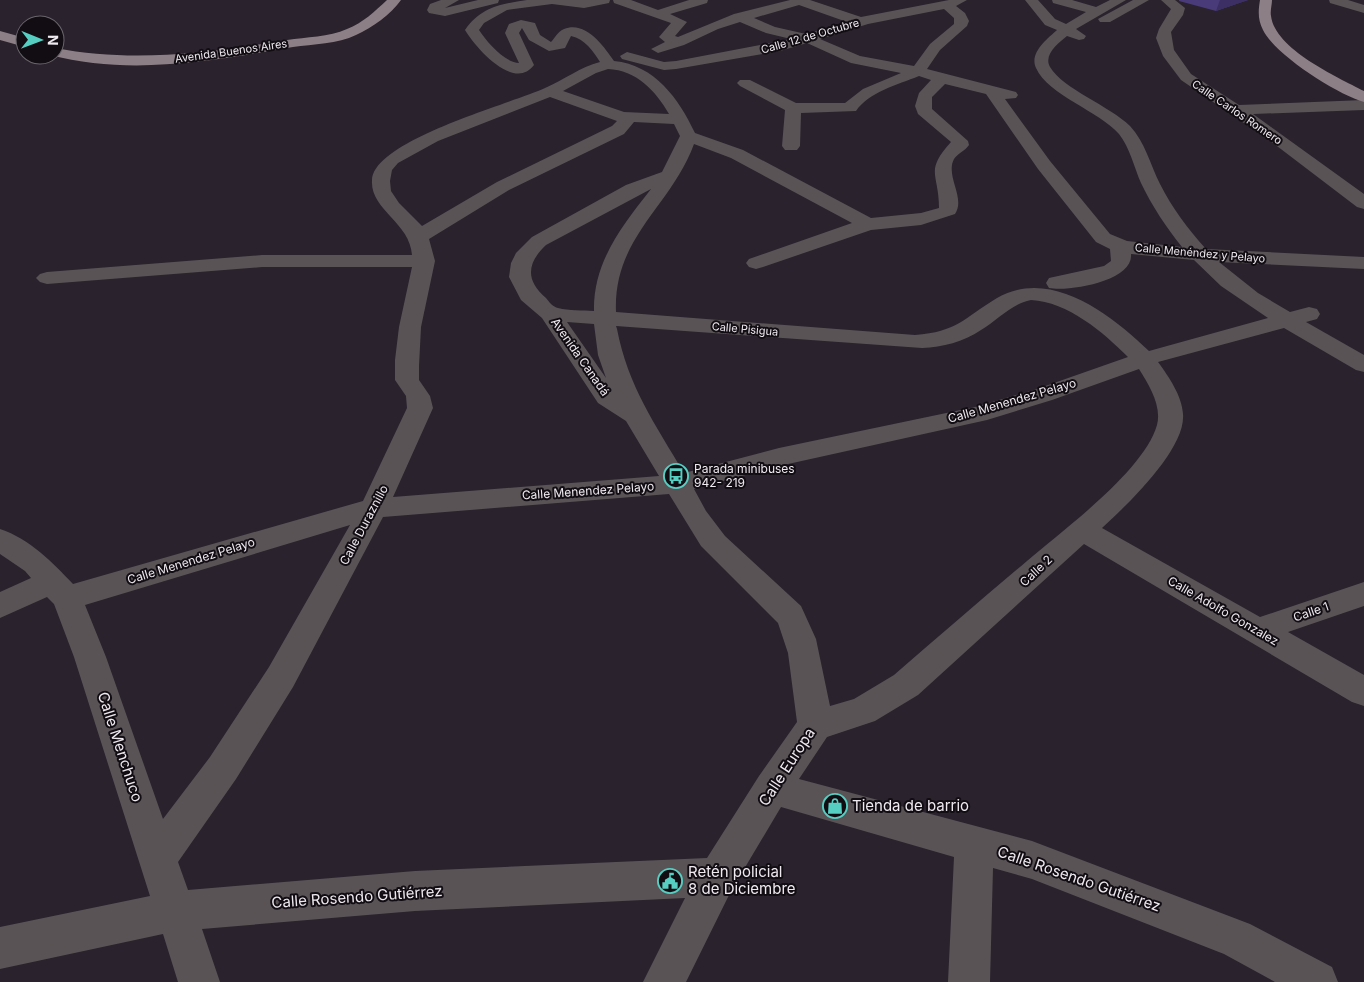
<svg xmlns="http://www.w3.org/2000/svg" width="1364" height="982" font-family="Inter,sans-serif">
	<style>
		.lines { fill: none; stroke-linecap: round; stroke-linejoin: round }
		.minor { fill: #595356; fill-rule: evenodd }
		.major { fill: #8d7f86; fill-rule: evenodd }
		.wall { fill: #493a79 }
		.shaded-wall { fill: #3c2f63 }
		.labels { text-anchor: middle; stroke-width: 4; stroke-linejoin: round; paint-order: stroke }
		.far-street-label { font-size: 11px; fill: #efe9f0; stroke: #110d12 }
		.street-label { font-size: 12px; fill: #efe9f0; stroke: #110d12 }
		.poi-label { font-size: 12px; fill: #efe9f0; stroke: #110d12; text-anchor: start }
		.near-street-label { font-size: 15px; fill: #efe9f0; stroke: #110d12 }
		.near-poi-label { font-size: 15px; fill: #efe9f0; stroke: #110d12; text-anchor: start }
	</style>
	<rect width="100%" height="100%" fill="#2a222d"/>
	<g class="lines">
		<!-- minor -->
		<path class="minor" d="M441,0H459L445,8L478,0H499L498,3L445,16L429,13L427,10L430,4Z
			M527,0H610L609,3L584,8L552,4L507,10L484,23L479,30C486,41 505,63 519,63L505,33L509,24L521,20L535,23L540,35L551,42C555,38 557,32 564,29C585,20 604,46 614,61C655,65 679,99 695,133L743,150L871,218L921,213L939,208C939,173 924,172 951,142L918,114L915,106L919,93L931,80L919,76C897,85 869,92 856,111L801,113L800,146L797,150H785L782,146L785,110L740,86L737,83L740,80H750L796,103H845L863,89L901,73L851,63L807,43L780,51L676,69L664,70L622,59L620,56L627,52L664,62L676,61L791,39L766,33L740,22L718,29L684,45L658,53L651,49L665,42L659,37L671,23L614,3L613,0H631L658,10L689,0H708L707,3L670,14L687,22L675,36L678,37L734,14L790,0H810L861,17L949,0H967L956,6L965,13L969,21L967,26L940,50L927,69L1016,92L1018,95L1016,98L1005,99L1050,161L1110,234L1127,241L1182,247C1166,227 1152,206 1141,183C1134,167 1130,148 1119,134C1099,111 1048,95 1036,68C1029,53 1047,39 1057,30L1045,25L1025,0H1038L1055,19L1066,24L1086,12L1053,3L1052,0H1072L1096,7L1110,0H1126L1076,29L1086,36L1084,39L1079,40L1067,36C1059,43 1043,54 1050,67C1063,89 1110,106 1130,126C1145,142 1150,164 1160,184C1172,208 1188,229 1206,249L1364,257V269L1219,262L1258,293L1290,312L1309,307L1317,309L1320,314L1317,319L1306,322L1364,355V372L1356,370L1284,328L1158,362C1169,377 1182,396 1183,414C1186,449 1127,505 1102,528L1260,617L1364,582V606L1288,632L1364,675V706L1352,702L1084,544L918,695L875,721L827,737L799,779L1032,841L1250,924L1332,967L1338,982H1275L1224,954L1032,879L993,868L990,982H948L954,857L781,807L731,891L686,982H643L685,898L415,911L202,929L220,982H178L163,934L0,969V927L150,896L74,657L54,604L47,597L0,618V592L31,578L25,571L0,554V529C30,539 52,562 73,584L363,501L407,408L406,396L395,380V360L399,327L412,267H262L47,284L40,282L36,278L40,274L47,272L262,255H412C410,222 370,210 372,180C374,140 510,104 545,88C564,80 580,67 600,62C593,51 585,39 571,36L565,48L549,51L529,40L522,28L519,33L534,65C514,92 475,47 465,30C481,7 501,4 527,0ZM799,5L847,22L806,34L775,27L754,18ZM944,9L954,18V24L930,44L914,66L860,56L820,39L868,24ZM608,69C636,70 656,91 669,114L624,112L563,91L596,73ZM945,84L986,94L1038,169L1096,242L1110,249L1111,261L1104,266L1049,278L1046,283L1049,288C1069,292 1134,281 1131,254L1194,260L1221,286L1268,318L1149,351C1111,315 1051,267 997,298C964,318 957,332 915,335L616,312C613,237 671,207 694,144L731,158L852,223L749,259L746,263L749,267L756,269L763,267L871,230L921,225L955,214C966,198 945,176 954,159C958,153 965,151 969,145L968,141L932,109V97ZM550,97L617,121L612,126L497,182L422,226L399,203L391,191L390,181L392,170L398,163L438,141ZM634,122L674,124L680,136L662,172L626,185L532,237L516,253L511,263L509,277L521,300L542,318L598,403L626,421L659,476L393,497L433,408L430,396L419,380V366L421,327L435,261L429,239L509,190L624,134ZM651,189C622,226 593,262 594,311C582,310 569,311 558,308C553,307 549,302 546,298C525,280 527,263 546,245ZM1031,300C1068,302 1103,332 1128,357L1034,390L975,407L779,448L684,473C655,424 628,386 617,329L616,326L922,348C943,347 963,342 981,330C998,320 1011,304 1031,300ZM567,322L594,324L598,355L606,378ZM1139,369C1149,385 1162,406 1157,425C1144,471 1063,530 1027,561C982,599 938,637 894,675L854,699L830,706L816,639L801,606L725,536L706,511L694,489L779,466L987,420L1052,400ZM669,494L701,546L778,623L788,653L797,722L759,776L707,858L415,871L188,890L178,862L236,779L293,687L383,517ZM350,525L269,667L210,757L163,819L106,657L85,605Z
			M1133,0H1149L1110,22H1100L1098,19Z
			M1161,0H1175L1185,8L1183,15L1171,32L1174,50L1191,74L1239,105L1364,100V110L1253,114L1364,194V209L1357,207L1273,143L1181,80L1163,56L1156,38L1159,29L1171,9Z
			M1329,0H1348L1364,5V13L1330,3Z"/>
		<!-- major -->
		<path class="major" d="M387,0H401C391,14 372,28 356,35C338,44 313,44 293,47C212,61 130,76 50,55H55V48C133,63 209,53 287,40C306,37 329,37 347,29C363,23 375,11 387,0Z
			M1260,0H1272C1272,5 1270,11 1271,16C1275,49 1337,77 1364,91V102C1338,95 1275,55 1263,30C1258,20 1258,12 1260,0Z
			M0,31L25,38V47L0,40Z"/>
	</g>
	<!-- wall -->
	<path class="wall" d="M1179,0H1248L1216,11L1179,1Z"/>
	<!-- shaded-wall -->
	<path class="shaded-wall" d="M1220,0H1248L1216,11Z"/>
	<!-- icons -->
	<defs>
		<symbol id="bus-ring" viewBox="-11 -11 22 22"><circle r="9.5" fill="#110d12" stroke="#57cec2" stroke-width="1.5"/><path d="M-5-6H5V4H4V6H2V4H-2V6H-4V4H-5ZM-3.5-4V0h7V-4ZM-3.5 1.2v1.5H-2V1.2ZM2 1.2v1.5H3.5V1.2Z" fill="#57cec2"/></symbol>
		<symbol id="shop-ring" viewBox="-11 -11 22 22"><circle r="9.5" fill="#110d12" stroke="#57cec2" stroke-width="1.5"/><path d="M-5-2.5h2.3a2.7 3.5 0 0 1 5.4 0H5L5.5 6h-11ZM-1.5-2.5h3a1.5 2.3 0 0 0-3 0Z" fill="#57cec2"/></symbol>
		<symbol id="civic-ring" viewBox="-11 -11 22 22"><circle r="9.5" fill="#110d12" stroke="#57cec2" stroke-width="1.5"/><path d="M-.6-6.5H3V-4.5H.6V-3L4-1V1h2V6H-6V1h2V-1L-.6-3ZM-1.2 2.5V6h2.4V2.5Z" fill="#57cec2"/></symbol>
	</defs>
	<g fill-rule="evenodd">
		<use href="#bus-ring" x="662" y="462" width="28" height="28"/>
		<use href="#shop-ring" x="821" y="792" width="28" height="28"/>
		<use href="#civic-ring" x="656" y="867" width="28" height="28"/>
	</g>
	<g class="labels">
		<!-- far-street labels -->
		<g class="far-street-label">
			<text transform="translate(810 36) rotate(-16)" y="4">Calle 12 de Octubre</text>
			<text transform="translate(231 51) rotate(-8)" y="4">Avenida Buenos Aires</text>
			<text transform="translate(1237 112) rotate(34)" y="4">Calle Carlos Romero</text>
			<text transform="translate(1200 253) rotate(5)" y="4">Calle Menéndez y Pelayo</text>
			<text transform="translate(745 329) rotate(5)" y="4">Calle Pisigua</text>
		</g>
		<!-- street labels -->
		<g class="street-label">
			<text transform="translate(580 357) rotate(55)" y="4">Avenida Canadá</text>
			<text transform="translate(1012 401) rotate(-16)" y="4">Calle Menendez Pelayo</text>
			<text transform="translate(588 491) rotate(-4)" y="4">Calle Menendez Pelayo</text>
			<text transform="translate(364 525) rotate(-62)" y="4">Calle Duraznillo</text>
			<text transform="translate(191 561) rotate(-17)" y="4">Calle Menendez Pelayo</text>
			<text transform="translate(1036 571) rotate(-43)" y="4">Calle 2</text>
			<text transform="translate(1223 611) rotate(30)" y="4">Calle Adolfo Gonzalez</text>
			<text transform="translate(1311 612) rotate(-19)" y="4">Calle 1</text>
		</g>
		<!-- poi labels -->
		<g class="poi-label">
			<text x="694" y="473">Parada minibuses<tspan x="694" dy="14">942- 219</tspan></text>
		</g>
		<!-- near-street labels -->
		<g class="near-street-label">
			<text transform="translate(120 747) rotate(72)" y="5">Calle Menchuco</text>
			<text transform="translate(787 767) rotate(-57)" y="5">Calle Europa</text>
			<text transform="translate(1079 879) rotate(19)" y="5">Calle Rosendo Gutiérrez</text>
			<text transform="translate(357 897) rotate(-4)" y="5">Calle Rosendo Gutiérrez</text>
		</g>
		<!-- near-poi labels -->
		<g class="near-poi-label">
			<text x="852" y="811">Tienda de barrio</text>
			<text x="688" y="877">Retén policial<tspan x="688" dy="17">8 de Diciembre</tspan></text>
		</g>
	</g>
	<!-- north arrow -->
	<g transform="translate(40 40) rotate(91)"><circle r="24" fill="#110d12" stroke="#6a656b"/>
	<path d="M0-4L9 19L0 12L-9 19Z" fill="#57cec2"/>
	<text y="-8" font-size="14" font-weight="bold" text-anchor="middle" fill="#efe9f0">N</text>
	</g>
</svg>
